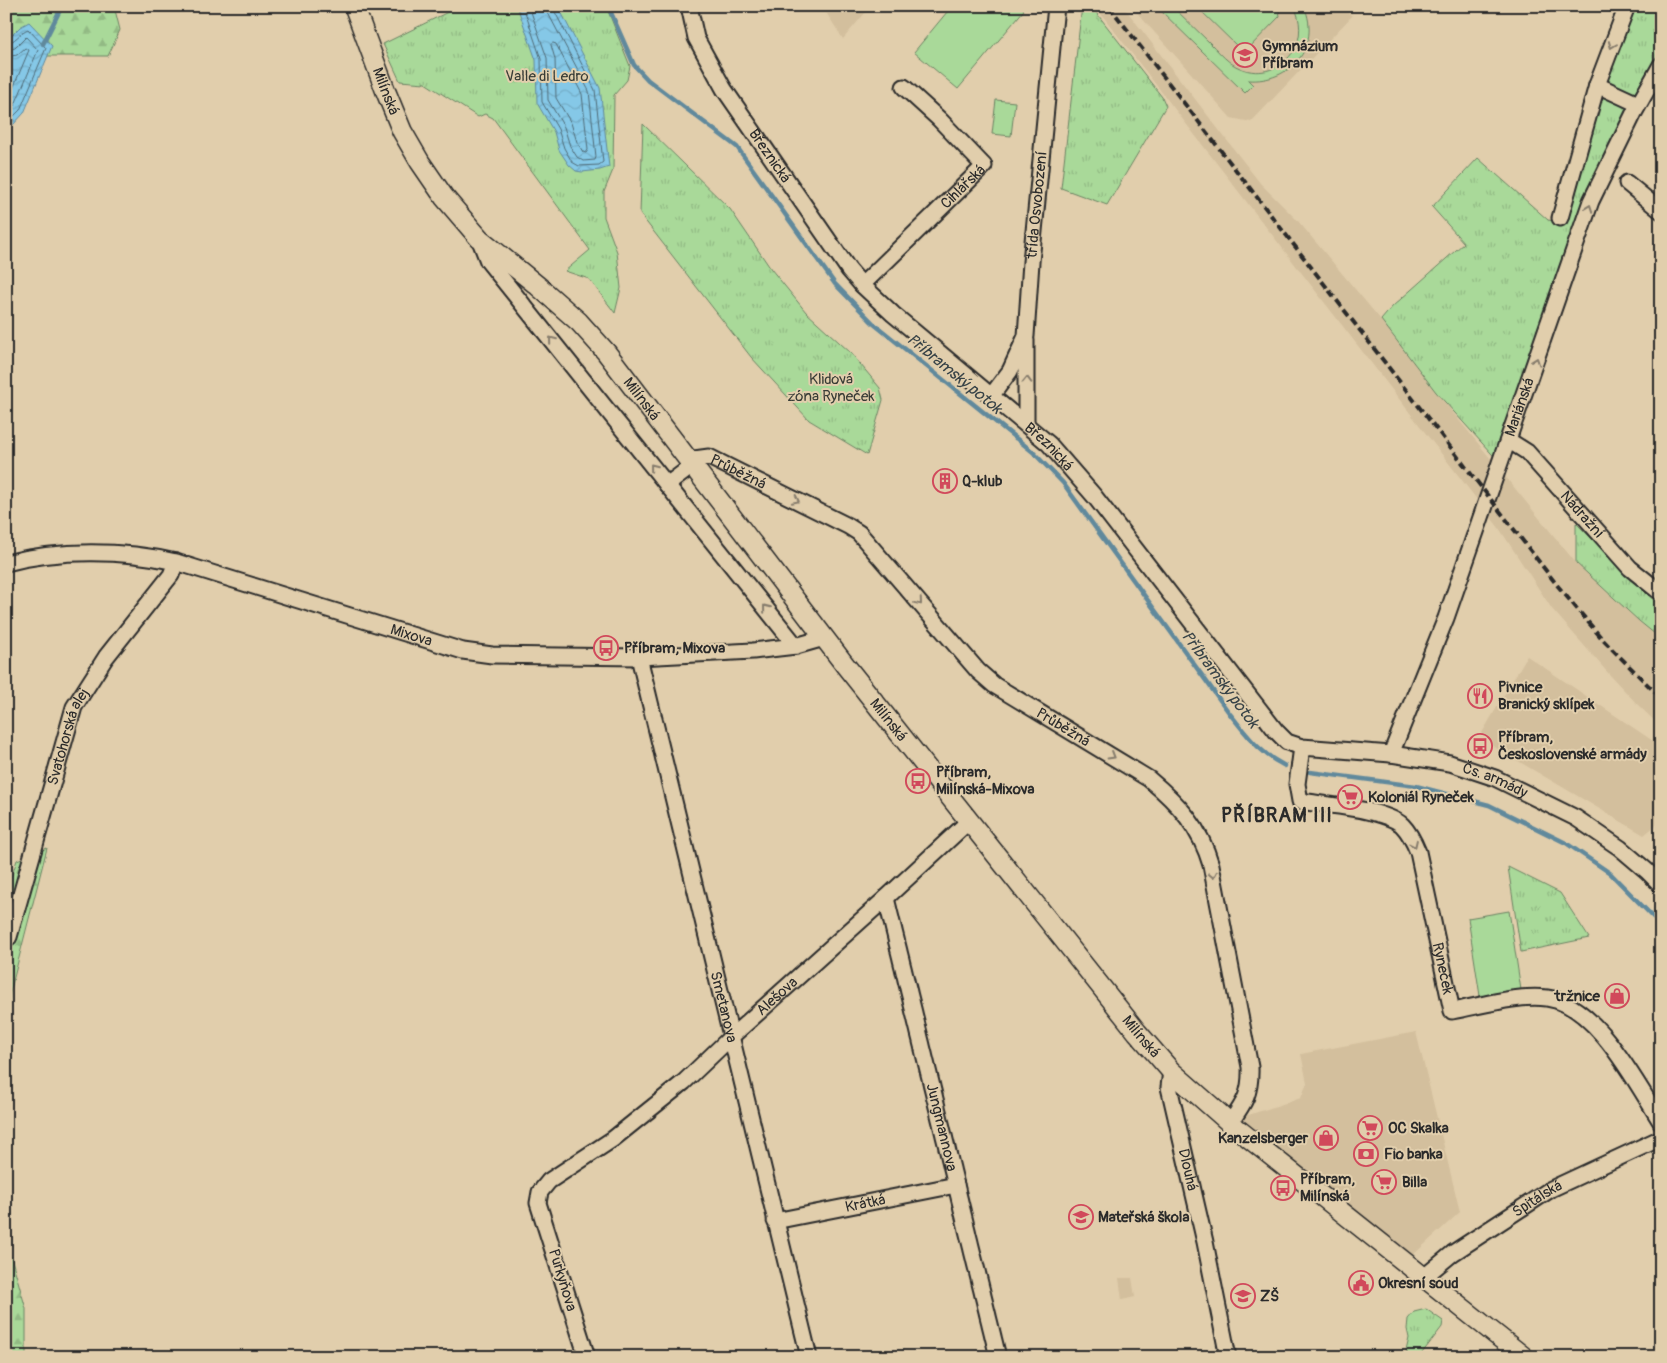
<svg xmlns="http://www.w3.org/2000/svg" width="1667" height="1363" font-family="Pangolin,sans-serif">
	<style>
		.built { fill: #d3bf9d }
		.grass { fill: url(#grass-tufts); stroke: #6a8262 }
		.forest { fill: url(#forest-firs); stroke: #6a8262 }
		.garden { fill: #a9d999; stroke: #6a8262 }
		.water { fill: url(#water-waves); stroke: #61899c }
		.lines { fill: none; stroke-linecap: round; stroke-linejoin: round }
		.shore { stroke: #4f6a76; stroke-width: 1 }
		.stream { stroke: #61899c; stroke-width: 4.5 }
		.minor-casing { stroke: #2b2b2b; stroke-width: 19 }
		.major-casing { stroke: #2b2b2b; stroke-width: 22 }
		.minor { stroke: #e1ceac; stroke-width: 15 }
		.major { stroke: #e1ceac; stroke-width: 19 }
		.rail { stroke: #2b2b2b; stroke-width: 4; stroke-dasharray: 8 4; stroke-linecap: butt }
		.oneway { stroke: #867c6c }
		.labels { text-anchor: middle; stroke-width: 4; stroke-linejoin: round; paint-order: stroke }
		.poi-label { font-size: 15px; font-weight: bold; fill: #2b2b2b; stroke: #e1ceac; text-anchor: start }
		.park-label { font-size: 15px; fill: #383c36; stroke: #e1ceac }
		.street-label { font-size: 15px; fill: #2b2b2b; stroke: #e1ceac }
		.water-label { font-size: 16px; font-style: italic; fill: #384347; stroke: #e1ceac }
		.district-label { font-size: 20px; font-weight: bold; letter-spacing: 1px; fill: #2b2b2b; stroke: #e1ceac }
	</style>
	<defs>
		<pattern id="grass-tufts" width="24" height="20" patternUnits="userSpaceOnUse" patternTransform="scale(1.25)"><rect width="24" height="20" fill="#a9d999"/><path d="M3 7l-1-3M5 7V3M7 7l1-3M15 17l-1-3M17 17v-4M19 17l1-3" fill="none" stroke="#92ba84"/></pattern>
		<pattern id="forest-firs" width="22" height="20" patternUnits="userSpaceOnUse" patternTransform="scale(1.25)"><rect width="22" height="20" fill="#a9d999"/><path d="M5 1l3.5 6h-7zM16 11l3.5 6h-7z" fill="#92ba84"/></pattern>
		<pattern id="water-waves" width="16" height="10" patternUnits="userSpaceOnUse" patternTransform="scale(1.25)"><rect width="16" height="10" fill="#85c8e7"/><path d="M0 5q4-4 8 0t8 0" fill="none" stroke="#73acc6"/></pattern>
	</defs>
	<rect width="100%" height="100%" fill="#e1ceac"/>
	<filter id="ink" filterUnits="userSpaceOnUse"><feTurbulence type="fractalNoise" baseFrequency=".02" numOctaves="2"/><feDisplacementMap in="SourceGraphic" scale="10" xChannelSelector="R" yChannelSelector="G"/><feConvolveMatrix kernelMatrix="1 2 1 2 8 2 1 2 1" color-interpolation-filters="sRGB"/></filter>
	<g filter="url(#ink)">
		<!-- built -->
		<path class="built" d="M822,6H871L843,39Z
			M1095,6H1123L1260,183L1298,221L1381,320L1436,392L1576,563L1639,621L1661,639V727L1638,705L1609,674L1552,609L1499,528Z
			M1131,6H1341L1352,16L1251,122L1231,118Z
			M1527,656L1656,743L1661,749V821L1644,835L1479,738Z
			M1416,1032L1460,1212L1413,1255L1239,1118L1301,1098L1307,1083L1301,1054Z
			M1119,1278H1132L1135,1297L1122,1300Z"/>
		<!-- grass -->
		<path class="grass" d="M460,6H606L630,66L627,80L614,95L613,170L604,192V217L617,252L621,288L615,313L589,279L565,271L590,250L493,118L485,114L478,117L425,83L400,81L383,44Z
			M1082,6H1091L1162,97L1166,106L1107,205L1061,188Z
			M1627,6H1661V65L1591,201L1500,463L1436,392L1381,320L1393,306L1464,243L1432,207L1478,158L1548,220L1555,221Z
			M643,124L730,209L771,269L806,312L851,353L880,388L883,400L867,455L809,420L751,357L640,214Z
			M1576,523L1650,597L1661,605V639L1639,621L1576,563Z
			M1508,867L1560,893L1589,938L1521,952Z
			M1426,1309L1443,1321L1442,1327L1419,1357H1406L1408,1353L1406,1351L1409,1338L1407,1329L1408,1319L1414,1312Z"/>
		<!-- forest -->
		<path class="forest" d="M6,6H114L120,30L108,56H6Z
			M47,848L10,993L6,1048V893L17,860Z
			M6,1239L26,1309V1357H6Z"/>
		<!-- garden -->
		<path class="garden" d="M952,6H1020L1024,10L958,89L914,52Z
			M1156,6H1172C1185,19 1198,31 1211,44C1220,53 1229,64 1240,68C1260,77 1283,69 1294,50C1302,37 1301,20 1294,6H1304C1322,47 1290,83 1248,80L1253,85L1245,93Z
			M1196,6H1274L1279,11L1280,16L1246,51L1241,50Z
			M996,100L1015,102L1011,136L992,134Z
			M1509,911L1521,990L1480,996L1468,918Z"/>
		<!-- water -->
		<path class="water" d="M517,6H558L600,88L609,167L600,170L582,172L576,171L569,165L559,150L554,132L537,103L536,60Z
			M29,22L52,46L24,113L13,125L6,127V41L20,27Z"/>
		<g class="lines">
			<!-- shore -->
			<path class="shore" d="M523,6L541,59L542,102L558,129L564,148L572,162L579,166L599,165L603,162L595,90L554,10L553,6
				M529,6L547,58L548,100L564,127L570,146L577,157L583,161L595,160L596,157L589,91L548,13L547,6
				M6,43C15,43 20,32 28,29L46,48L20,110L10,120L6,122
				M553,43L556,44L582,94L588,150L586,153L583,152L577,142L571,123L556,98L555,59L551,45Z
				M6,50L15,48L26,37L38,50L14,107L6,115
				M6,57L17,55L25,48L29,50L6,105"/>
			<!-- stream -->
			<path class="stream" d="M608,6L634,65L648,80L737,147L835,284L874,324L1033,452L1063,483L1230,714C1248,736 1259,753 1285,766
				M43,44L62,6
				M6,135L12,120
				M1310,772L1416,786L1489,805L1566,843L1610,873L1661,925"/>
			<defs>
				<g id="minor">
					<path id="s1" d="M689,6L696,38L724,89L849,270L862,285L893,314L1049,444L1095,497L1276,731L1287,742L1302,747L1391,754L1450,763L1495,778L1576,818L1620,848L1647,871L1661,885"/>
					<path d="M1597,85L1638,104"/>
					<path d="M1627,183L1661,211"/>
					<path d="M1560,218L1597,85L1627,6"/>
					<path d="M479,238L488,261L796,646"/>
					<path id="s2" d="M862,285L984,166L939,119L904,87"/>
					<path id="s3" d="M992,395L1010,371L1026,336L1031,262L1056,6"/>
					<path d="M1026,423V340"/>
					<path id="s4" d="M1508,440L1527,452L1630,568L1661,593"/>
					<path id="s5" d="M687,460L709,457L848,526L859,533L978,671L994,685L1149,779C1179,804 1200,827 1211,865L1250,1067C1251,1093 1245,1102 1230,1123"/>
					<path d="M667,485L692,466"/>
					<path id="s6" d="M6,563C58,549 124,550 176,562L463,651L492,655L639,657L753,651L796,646L824,638"/>
					<path id="s7" d="M639,657L809,1357"/>
					<path id="s8" d="M1302,747L1297,784L1300,801C1326,805 1384,809 1402,825C1410,833 1414,842 1418,852L1452,1011C1480,1006 1519,994 1547,998C1596,1004 1636,1083 1661,1122"/>
					<path id="s9" d="M1391,754L1446,618L1591,201L1635,111L1661,65"/>
					<path id="s10" d="M886,898L998,1357"/>
					<path id="s11" d="M9,937L74,707L106,657L171,575L176,562"/>
					<path id="s12" d="M1171,1071L1169,1087L1205,1242L1228,1357"/>
					<path id="s13" d="M775,1221L956,1185"/>
					<path id="s14" d="M1424,1277L1453,1253L1551,1189L1661,1138"/>
					<path id="s15" d="M587,1357L538,1203L540,1192L549,1181L613,1139L684,1082L731,1037L886,898L969,821"/>
				</g>
				<g id="major">
					<path id="s16" d="M354,6L386,92L402,131L420,162L444,197L479,238L538,286L579,322L606,352L845,665L1137,1032L1171,1071L1230,1123L1524,1357"/>
				</g>
			</defs>
			<!-- minor casing -->
			<use href="#minor" class="minor-casing"/>
			<!-- major casing -->
			<use href="#major" class="major-casing"/>
			<!-- minor -->
			<use href="#minor" class="minor"/>
			<!-- major -->
			<use href="#major" class="major"/>
			<!-- rail -->
			<path class="rail" d="M1109,6L1557,585L1604,641L1661,698"/>
		</g>
		<!-- one-way arrows -->
		<defs><path id="oneway-chevron" d="M-2-3.5L2.5 0L-2 3.5" fill="none" stroke-width="1.6" stroke-linecap="round" stroke-linejoin="round" transform="scale(1.25)"/></defs>
		<g class="oneway">
			<use href="#oneway-chevron" transform="translate(1612 45) rotate(111)"/>
			<use href="#oneway-chevron" transform="translate(1589 208) rotate(-70)"/>
			<use href="#oneway-chevron" transform="translate(552 340) rotate(-129)"/>
			<use href="#oneway-chevron" transform="translate(1536 361) rotate(-71)"/>
			<use href="#oneway-chevron" transform="translate(1027 380) rotate(-89)"/>
			<use href="#oneway-chevron" transform="translate(653 467) rotate(-129)"/>
			<use href="#oneway-chevron" transform="translate(796 500) rotate(26)"/>
			<use href="#oneway-chevron" transform="translate(919 602) rotate(50)"/>
			<use href="#oneway-chevron" transform="translate(766 608) rotate(-129)"/>
			<use href="#oneway-chevron" transform="translate(1112 756) rotate(31)"/>
			<use href="#oneway-chevron" transform="translate(1414 844) rotate(65)"/>
			<use href="#oneway-chevron" transform="translate(1213 875) rotate(79)"/>
		</g>
	</g>
	<!-- icons -->
	<defs>
		<symbol id="school-ring" viewBox="-11 -11 22 22"><circle r="9.5" fill="#e1ceac" stroke="#d1495b" stroke-width="1.5"/><path d="M0-5L7-2L0 1L-7-2ZM-4 1L0 2.5L4 1V4Q0 6-4 4Z" fill="#d1495b"/></symbol>
		<symbol id="building-ring" viewBox="-11 -11 22 22"><circle r="9.5" fill="#e1ceac" stroke="#d1495b" stroke-width="1.5"/><path d="M-4-6H4V6H1V3H-1V6H-4ZM-2.5-4.3h1.7v1.8h-1.7ZM.8-4.3h1.7v1.8H.8ZM-2.5-1h1.7V.8h-1.7ZM.8-1h1.7V.8H.8Z" fill="#d1495b"/></symbol>
		<symbol id="bus-ring" viewBox="-11 -11 22 22"><circle r="9.5" fill="#e1ceac" stroke="#d1495b" stroke-width="1.5"/><path d="M-5-6H5V4H4V6H2V4H-2V6H-4V4H-5ZM-3.5-4V0h7V-4ZM-3.5 1.2v1.5H-2V1.2ZM2 1.2v1.5H3.5V1.2Z" fill="#d1495b"/></symbol>
		<symbol id="restaurant-ring" viewBox="-11 -11 22 22"><circle r="9.5" fill="#e1ceac" stroke="#d1495b" stroke-width="1.5"/><path d="M-5-6h1v4h1v-4h1v4h1v-4h1v5L-1.5 .5V6h-2V.5L-5-1ZM5-6V6H3V1.5H1.5Q1.5-4 5-6Z" fill="#d1495b"/></symbol>
		<symbol id="supermarket-ring" viewBox="-11 -11 22 22"><circle r="9.5" fill="#e1ceac" stroke="#d1495b" stroke-width="1.5"/><path d="M-6-5.5h2.5l.6 2H6L4.5 2H-2.5L-4.4-4H-6ZM-1.5 3.2a1.3 1.3 0 1 0 .1 0ZM3 3.2a1.3 1.3 0 1 0 .1 0Z" fill="#d1495b"/></symbol>
		<symbol id="shop-ring" viewBox="-11 -11 22 22"><circle r="9.5" fill="#e1ceac" stroke="#d1495b" stroke-width="1.5"/><path d="M-5-2.5h2.3a2.7 3.5 0 0 1 5.4 0H5L5.5 6h-11ZM-1.5-2.5h3a1.5 2.3 0 0 0-3 0Z" fill="#d1495b"/></symbol>
		<symbol id="bank-ring" viewBox="-11 -11 22 22"><circle r="9.5" fill="#e1ceac" stroke="#d1495b" stroke-width="1.5"/><path d="M-6-4H6V4H-6ZM0-2.3a2.3 2.3 0 1 0 0 4.6a2.3 2.3 0 1 0 0-4.6Z" fill="#d1495b"/></symbol>
		<symbol id="civic-ring" viewBox="-11 -11 22 22"><circle r="9.5" fill="#e1ceac" stroke="#d1495b" stroke-width="1.5"/><path d="M-.6-6.5H3V-4.5H.6V-3L4-1V1h2V6H-6V1h2V-1L-.6-3ZM-1.2 2.5V6h2.4V2.5Z" fill="#d1495b"/></symbol>
	</defs>
	<g fill-rule="evenodd">
		<use href="#school-ring" x="1231" y="41" width="28" height="28"/>
		<use href="#building-ring" x="931" y="467" width="28" height="28"/>
		<use href="#bus-ring" x="592" y="634" width="28" height="28"/>
		<use href="#restaurant-ring" x="1466" y="682" width="28" height="28"/>
		<use href="#bus-ring" x="1466" y="732" width="28" height="28"/>
		<use href="#bus-ring" x="904" y="767" width="28" height="28"/>
		<use href="#supermarket-ring" x="1336" y="783" width="28" height="28"/>
		<use href="#shop-ring" x="1603" y="982" width="28" height="28"/>
		<use href="#supermarket-ring" x="1356" y="1114" width="28" height="28"/>
		<use href="#shop-ring" x="1312" y="1124" width="28" height="28"/>
		<use href="#bank-ring" x="1352" y="1140" width="28" height="28"/>
		<use href="#supermarket-ring" x="1370" y="1168" width="28" height="28"/>
		<use href="#bus-ring" x="1269" y="1174" width="28" height="28"/>
		<use href="#school-ring" x="1067" y="1203" width="28" height="28"/>
		<use href="#civic-ring" x="1347" y="1269" width="28" height="28"/>
		<use href="#school-ring" x="1229" y="1282" width="28" height="28"/>
	</g>
	<g class="labels">
		<!-- poi labels -->
		<g class="poi-label">
			<text x="1262" y="51">Gymnázium<tspan x="1262" dy="17">Příbram</tspan></text>
			<text x="962" y="486">Q-klub</text>
			<text x="624" y="653">Příbram, Mixova</text>
			<text x="1498" y="692">Pivnice<tspan x="1498" dy="17">Branický sklípek</tspan></text>
			<text x="1498" y="742">Příbram,<tspan x="1498" dy="17">Československé armády</tspan></text>
			<text x="936" y="777">Příbram,<tspan x="936" dy="17">Milínská-Mixova</tspan></text>
			<text x="1368" y="802">Koloniál Ryneček</text>
			<text x="1600" y="1001" text-anchor="end">tržnice</text>
			<text x="1388" y="1133">OC Skalka</text>
			<text x="1308" y="1143" text-anchor="end">Kanzelsberger</text>
			<text x="1384" y="1159">Fio banka</text>
			<text x="1300" y="1184">Příbram,<tspan x="1300" dy="17">Milínská</tspan></text>
			<text x="1402" y="1187">Billa</text>
			<text x="1098" y="1222">Mateřská škola</text>
			<text x="1378" y="1288">Okresní soud</text>
			<text x="1260" y="1301">ZŠ</text>
		</g>
		<!-- park labels -->
		<g class="park-label">
			<text x="547" y="81">Valle di Ledro</text>
			<text x="831" y="384">Klidová<tspan x="831" dy="17">zóna Ryneček</tspan></text>
		</g>
		<!-- street labels -->
		<g class="street-label">
			<text dy="5" stroke="none"><textPath href="#s16" startOffset="91">Milínská</textPath></text>
			<text dy="5" stroke="none"><textPath href="#s1" startOffset="172">Březnická</textPath></text>
			<text dy="5" stroke="none"><textPath href="#s2" startOffset="141">Cihlářská</textPath></text>
			<text dy="5" stroke="none"><textPath href="#s3" startOffset="200">třída Osvobození</textPath></text>
			<text dy="5" stroke="none"><textPath href="#s16" startOffset="496">Milínská</textPath></text>
			<text dy="5" stroke="none"><textPath href="#s9" startOffset="370">Mariánská</textPath></text>
			<text dy="5" stroke="none"><textPath href="#s1" startOffset="578">Březnická</textPath></text>
			<text dy="5" stroke="none"><textPath href="#s5" startOffset="55">Průběžná</textPath></text>
			<text dy="5" stroke="none"><textPath href="#s4" startOffset="106">Nádražní</textPath></text>
			<text dy="5" stroke="none"><textPath href="#s6" startOffset="418">Mixova</textPath></text>
			<text dy="5" stroke="none"><textPath href="#s16" startOffset="901">Milínská</textPath></text>
			<text dy="5" stroke="none"><textPath href="#s5" startOffset="475">Průběžná</textPath></text>
			<text dy="5" stroke="none"><textPath href="#s11" startOffset="209">Svatohorská alej</textPath></text>
			<text dy="5" stroke="none"><textPath href="#s1" startOffset="1171">Čs. armády</textPath></text>
			<text dy="5" stroke="none"><textPath href="#s8" startOffset="311">Ryneček</textPath></text>
			<text dy="5" stroke="none"><textPath href="#s15" startOffset="481">Alešova</textPath></text>
			<text dy="5" stroke="none"><textPath href="#s7" startOffset="360">Smetanova</textPath></text>
			<text dy="5" stroke="none"><textPath href="#s16" startOffset="1306">Milínská</textPath></text>
			<text dy="5" stroke="none"><textPath href="#s10" startOffset="236">Jungmannova</textPath></text>
			<text dy="5" stroke="none"><textPath href="#s12" startOffset="101">Dlouhá</textPath></text>
			<text dy="5" stroke="none"><textPath href="#s14" startOffset="138">Špitálská</textPath></text>
			<text dy="5" stroke="none"><textPath href="#s13" startOffset="92">Krátká</textPath></text>
			<text transform="translate(563 1280) rotate(73)" y="5">Purkyňova</text>
		</g>
		<!-- water labels -->
		<g class="water-label">
			<text transform="translate(955 373) rotate(39)" y="6">Příbramský potok</text>
			<text transform="translate(1221 679) rotate(53)" y="6">Příbramský potok</text>
		</g>
		<!-- district labels -->
		<g class="district-label">
			<text x="1277" y="822">PŘÍBRAM III</text>
		</g>
	</g>
	<!-- margin -->
	<rect width="1667" height="1363" fill="none" stroke="#e1ceac" stroke-width="25"/>
	<rect x="12" y="12" width="1642" height="1338" fill="none" stroke="#2b2b2b" stroke-width="2" filter="url(#ink)"/>
</svg>
